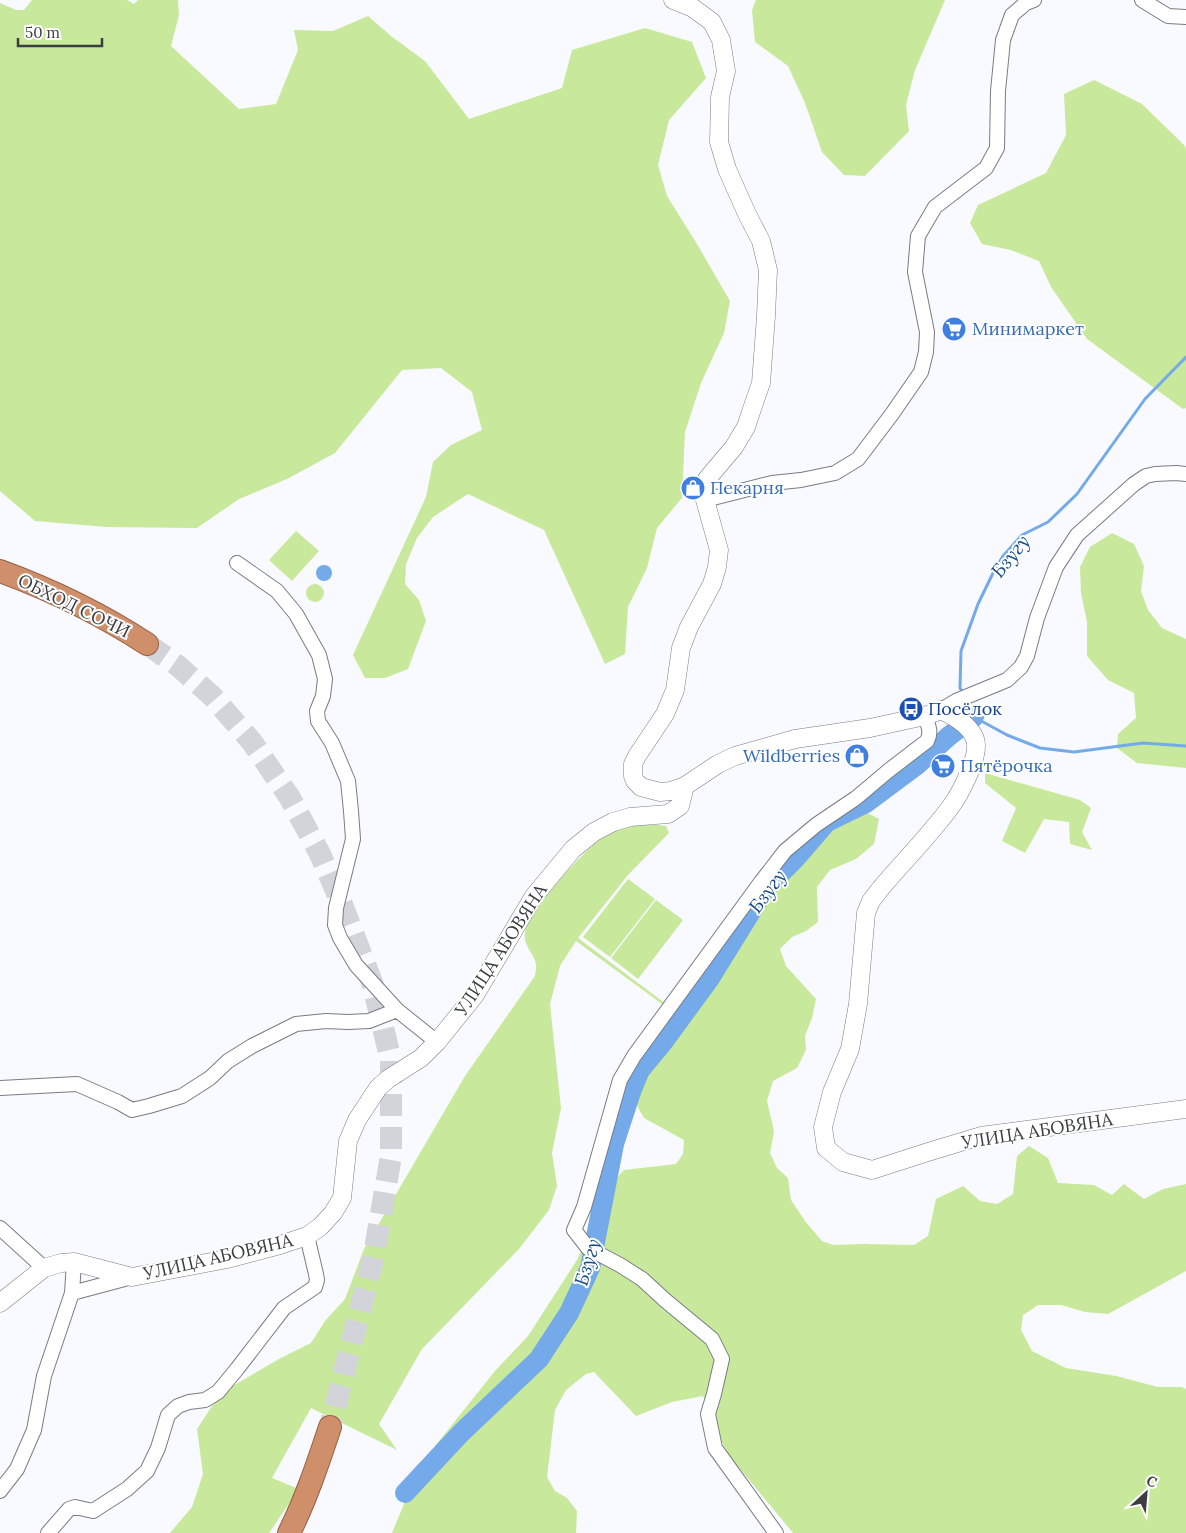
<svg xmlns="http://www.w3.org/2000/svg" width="1186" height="1533" font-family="Lora,serif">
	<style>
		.green { fill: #c8e89b }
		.water { fill: #74aaea }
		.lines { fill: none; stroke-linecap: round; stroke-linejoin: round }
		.stream { stroke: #74aaea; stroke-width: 3 }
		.river { stroke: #74aaea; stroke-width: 20 }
		.trunk-tunnel { stroke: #d2d4d9; stroke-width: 22; stroke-dasharray: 22 11; stroke-linecap: butt }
		.minor-casing { stroke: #797c84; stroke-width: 16 }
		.tertiary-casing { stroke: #797c84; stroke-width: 19 }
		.trunk-casing { stroke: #956044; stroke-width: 24 }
		.minor { stroke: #fff; stroke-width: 14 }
		.tertiary { stroke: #fff; stroke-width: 18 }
		.trunk { stroke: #d08f6b; stroke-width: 22 }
		.labels { text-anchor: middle; stroke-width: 4; stroke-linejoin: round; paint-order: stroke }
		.shop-label { font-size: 18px; fill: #366cbe; stroke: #fff; text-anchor: start }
		.street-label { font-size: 18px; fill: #3c3d40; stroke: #fff }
		.transit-label { font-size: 18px; fill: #164399; stroke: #fff; text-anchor: start }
		.water-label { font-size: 19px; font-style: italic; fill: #154c86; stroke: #fff }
	</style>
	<rect width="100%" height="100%" fill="#f8faff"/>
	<!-- green -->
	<path class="green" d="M32,0H127L134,4L138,0H178L179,15L171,46L239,109L276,104L298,50L294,30L333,31L368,16L391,36L425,61L469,119L562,88L572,50L645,28L692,42L706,78L669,120L658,165L667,196L697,244L730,301L724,333L701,383L685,432L682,498L657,528L647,568L628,607L625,654L605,664L544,530L468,494L433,517L417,538L406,564L405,584L419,600L426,621L408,669L385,678H365L353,655L426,497L433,462L451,445L482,430L472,392L441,368L402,370L335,453L287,479L239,499L197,528L107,527L35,521L0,491V3L16,10H24Z
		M756,0H945L915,70L906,105L909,131L865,176L844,175L822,152L805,103L788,66L755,42L752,10Z
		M1094,80L1142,104L1184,145L1186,149V408L1183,409L1087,339L1051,287L1039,261L1011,250L982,244L970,223L978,205L1046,173L1066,135L1064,94Z
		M296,531L319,551L292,581L269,560Z
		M1112,533L1134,544L1144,566L1141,591L1148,610L1162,628L1186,639V768L1137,763L1117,748L1118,734L1136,718L1134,693L1108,680L1087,656V622L1081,593L1080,567L1090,547Z
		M306 593a9 9 0 1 1 18 0a9 9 0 1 1-18 0Z
		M985,773L1080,800L1091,808L1082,832L1092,850L1070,844L1069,822L1044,819L1025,853L1002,841L1016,808L985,783Z
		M854,806L879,819L874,844L856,859L830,870L817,887L818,922L806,931L792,937L780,949L786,966L816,999L812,1018L805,1036L806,1050L797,1068L773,1081L767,1101L774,1131L770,1153L777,1168L788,1178L791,1200L805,1221L822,1241L833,1245L864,1244L914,1245L928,1236L936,1199L963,1186L980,1201L997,1204L1013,1194L1017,1156L1029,1146L1048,1158L1058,1183L1094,1185L1112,1195L1124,1184L1144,1199L1163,1189L1186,1184V1271L1108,1314L1085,1312L1061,1305H1038L1023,1315L1021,1330L1032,1351L1066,1368L1116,1376L1158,1387H1182L1186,1389V1533H793L731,1458L719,1437L703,1396L672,1402L636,1416L594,1372L586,1374L566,1390L555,1410L547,1477L555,1491L567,1498L577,1511L576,1533H392L411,1487L435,1446L495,1371L528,1336L577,1260L611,1184L624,1170L676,1164L683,1154L684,1140L644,1118L635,1102L639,1077L677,1015L576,941L560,966L550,1004L561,1108L552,1153L557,1186L549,1210L519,1249L422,1349L379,1424L397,1450L311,1408L272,1478L299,1489L269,1533H170L192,1507L203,1474L197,1429L212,1406L231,1387L279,1359L311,1343L325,1321L345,1299L364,1249L465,1076L535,976C535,973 537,968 536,965C535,953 520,944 526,929C534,907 587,845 607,835C626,825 646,823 666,826L669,833L628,875L578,938L678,1013L726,946L747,909L782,861L820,826Z
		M628,879L655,899L610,957L583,937Z
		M656,900L683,920L638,979L611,958Z"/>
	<!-- water -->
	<path class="water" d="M316 573a8 8 0 1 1 16 0a8 8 0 1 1-16 0Z"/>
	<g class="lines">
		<!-- stream -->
		<path class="stream" d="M963,693L960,688L961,651L978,604L994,571L1003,556L1022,535L1048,522L1077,494L1145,399L1186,357
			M966,701L974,717L1007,735L1040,748L1074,752L1143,743L1186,746"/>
		<!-- river -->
		<path class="river" d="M405,1493L461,1433L539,1359L569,1313L590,1268L614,1144L632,1089L640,1070L664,1041L710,978L765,889L795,859L827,822L866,803L917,765L949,736L974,717"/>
		<!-- trunk-tunnel -->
		<path class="trunk-tunnel" d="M147,644L177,665L212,696L252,742L290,798L320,854L343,907L373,985L391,1061V1156L373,1260L330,1427"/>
		<defs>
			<path id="minor" d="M1142,0L1168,16L1186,17
				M705,500L772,483L801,480L835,473L858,459L892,414L921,372L926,352L927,332L915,272L918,236L935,207L986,168L997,148L998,91L1003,40L1012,15L1026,3L1034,0
				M237,563L277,591L296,614L319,655L325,679L323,696L317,711L318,721L332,743L348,781L351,811L353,839L336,908L335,925L340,938L356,965L397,1010L437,1042
				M941,710L956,701L1007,680L1021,667L1027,656L1037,618L1056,567L1077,535L1134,484L1146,476L1155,474L1176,473L1186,474
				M0,1088L77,1084L118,1102L132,1110L149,1106L182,1096L210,1078L228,1061L252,1046L296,1024L326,1021L348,1022L369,1021L397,1010
				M0,1228L44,1268
				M72,1293L132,1277
				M0,1491L17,1469L34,1430L44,1376L72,1293L74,1262
				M48,1533L69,1509L75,1507L93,1511L127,1489L147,1471L158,1448L168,1415L178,1406L189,1402L205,1400L218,1392L237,1369L284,1308L315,1287L317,1280L316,1274L307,1236
				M776,1533L715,1448L708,1414L714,1394L722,1359L712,1339L666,1301L642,1279L620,1265L588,1248L574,1230L584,1207L620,1080L634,1056L761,882L785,851L816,825L856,798L888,771L927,741C932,732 928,725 925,716"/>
			<path id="tertiary" d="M673,0L693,8L712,22L721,40L726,71L720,97L719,142L727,169L747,214L761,241L768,270L766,316L761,383L753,406L746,427L734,447L707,479L704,489L705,500L719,550L717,567L712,584L689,627L681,648L675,690L665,714L637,756L633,764V776L635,781L641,787L660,792L671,791L685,786L718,764L735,756L795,739L870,728L925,716L941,710C954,716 970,725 975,739C981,756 959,796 949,809C928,837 903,862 881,888L871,901L866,913L858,1004L850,1049L832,1092L823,1127L826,1148L843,1162L872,1170L928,1152L981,1136L1186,1109
				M0,1303L44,1268L61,1263L74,1262L132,1277L227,1259L280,1245L307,1236L320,1227L333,1213L342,1198L348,1141L357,1120L378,1088L388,1079L421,1058L437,1042L475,995L534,896L573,849L594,832L613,822L630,817L668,814L680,806L685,786"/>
			<path id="trunk" d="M0,571C52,590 101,614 147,644
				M289,1533C306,1499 318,1463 330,1427"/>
		</defs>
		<!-- minor casing -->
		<use href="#minor" class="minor-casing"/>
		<!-- tertiary casing -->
		<use href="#tertiary" class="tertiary-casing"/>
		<!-- trunk casing -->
		<use href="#trunk" class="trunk-casing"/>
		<!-- minor -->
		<use href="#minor" class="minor"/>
		<!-- tertiary -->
		<use href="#tertiary" class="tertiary"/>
		<!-- trunk -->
		<use href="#trunk" class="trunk"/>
	</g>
	<!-- icons -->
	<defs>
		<symbol id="supermarket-disc" viewBox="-11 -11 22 22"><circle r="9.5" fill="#3f7fe0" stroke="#fff"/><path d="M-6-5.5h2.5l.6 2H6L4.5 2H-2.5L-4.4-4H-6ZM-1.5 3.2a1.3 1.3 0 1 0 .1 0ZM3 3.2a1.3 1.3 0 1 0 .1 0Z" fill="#fff"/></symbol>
		<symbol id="shop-disc" viewBox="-11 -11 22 22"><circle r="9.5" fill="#3f7fe0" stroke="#fff"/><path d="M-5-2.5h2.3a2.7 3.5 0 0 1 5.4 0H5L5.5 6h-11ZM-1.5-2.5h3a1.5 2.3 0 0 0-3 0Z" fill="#fff"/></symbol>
		<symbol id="bus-disc" viewBox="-11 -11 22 22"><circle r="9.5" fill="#1a4fb4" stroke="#fff"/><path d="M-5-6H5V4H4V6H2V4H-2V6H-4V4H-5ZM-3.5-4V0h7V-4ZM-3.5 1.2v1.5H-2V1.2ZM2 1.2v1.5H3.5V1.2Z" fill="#fff"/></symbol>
	</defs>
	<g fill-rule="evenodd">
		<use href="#supermarket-disc" x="940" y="315" width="28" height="28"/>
		<use href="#shop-disc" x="679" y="474" width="28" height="28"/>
		<use href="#bus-disc" x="897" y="695" width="28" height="28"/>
		<use href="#shop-disc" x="843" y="742" width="28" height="28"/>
		<use href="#supermarket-disc" x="929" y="752" width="28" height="28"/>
	</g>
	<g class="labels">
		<!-- shop labels -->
		<g class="shop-label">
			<text x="972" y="335">Минимаркет</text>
			<text x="710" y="494">Пекарня</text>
			<text x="840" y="762" text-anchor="end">Wildberries</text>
			<text x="960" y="772">Пятёрочка</text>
		</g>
		<!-- street labels -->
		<g class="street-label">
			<text transform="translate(74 606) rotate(26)" y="6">ОБХОД СОЧИ</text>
			<text transform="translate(501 950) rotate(-57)" y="6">УЛИЦА АБОВЯНА</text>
			<text transform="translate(1037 1131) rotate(-9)" y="6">УЛИЦА АБОВЯНА</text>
			<text transform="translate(218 1257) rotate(-13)" y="6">УЛИЦА АБОВЯНА</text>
		</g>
		<!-- transit labels -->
		<g class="transit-label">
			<text x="928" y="715">Посёлок</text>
		</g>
		<!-- water labels -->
		<g class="water-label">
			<text transform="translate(1010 556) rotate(-51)" y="7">Бзугу</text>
			<text transform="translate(767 891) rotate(-53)" y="7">Бзугу</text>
			<text transform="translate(587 1262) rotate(-73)" y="7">Бзугу</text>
		</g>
	</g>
	<!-- north arrow -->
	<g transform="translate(1146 1493) rotate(26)" stroke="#ffffff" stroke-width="4" paint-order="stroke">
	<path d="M0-4L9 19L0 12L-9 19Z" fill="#3c3d40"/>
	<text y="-8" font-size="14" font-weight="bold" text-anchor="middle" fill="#3c3d40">С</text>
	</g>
	<!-- scale -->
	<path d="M18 38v8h84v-8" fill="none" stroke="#3c3d40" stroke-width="2.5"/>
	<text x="25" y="38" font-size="15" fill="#3c3d40" stroke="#ffffff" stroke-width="4" paint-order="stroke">50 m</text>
</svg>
